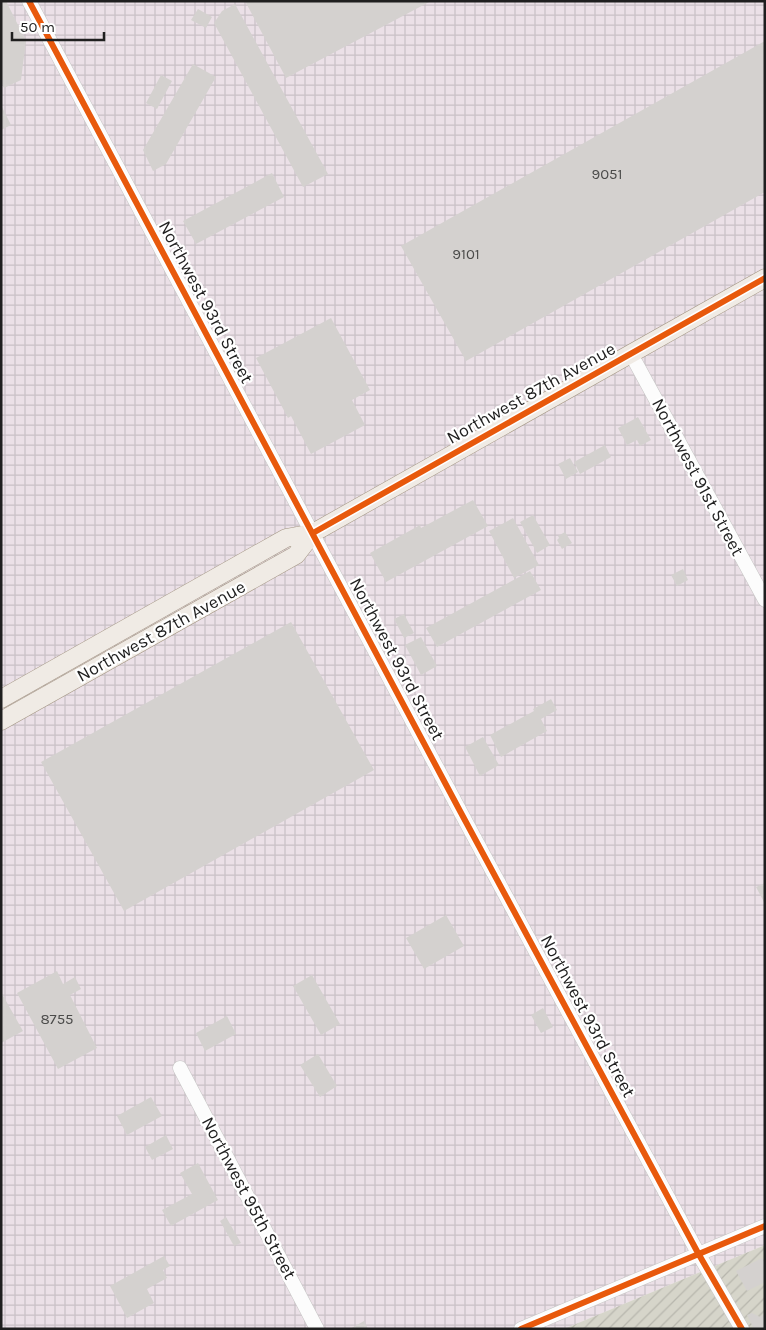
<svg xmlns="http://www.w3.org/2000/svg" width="766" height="1330" font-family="Karla,sans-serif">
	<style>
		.industrial { fill: url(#industrial-grid) }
		.construction { fill: url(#construction-furrows) }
		.building { fill: #d4d1cf }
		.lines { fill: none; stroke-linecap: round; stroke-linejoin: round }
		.minor-casing { stroke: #c6c5c4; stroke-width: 15 }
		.major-casing { stroke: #a49684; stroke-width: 19 }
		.minor { stroke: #fcfcfc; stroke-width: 14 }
		.major { stroke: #f0ebe5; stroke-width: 18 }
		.cycleway-casing { stroke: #fff; stroke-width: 9 }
		.cycleway { stroke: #e8590c; stroke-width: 6 }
		.labels { text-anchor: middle; stroke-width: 4.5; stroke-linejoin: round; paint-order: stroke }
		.number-label { font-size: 15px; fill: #4c4c4b }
		.street-label { font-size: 18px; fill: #1f1f1f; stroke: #fff }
	</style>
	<defs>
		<pattern id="industrial-grid" width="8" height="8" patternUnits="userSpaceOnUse" patternTransform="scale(1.25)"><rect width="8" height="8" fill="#ebe0e7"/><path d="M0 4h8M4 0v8" fill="none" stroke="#c9c0c6"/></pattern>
		<pattern id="construction-furrows" width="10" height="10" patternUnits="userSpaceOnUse" patternTransform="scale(1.25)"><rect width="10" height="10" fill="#d6d5ca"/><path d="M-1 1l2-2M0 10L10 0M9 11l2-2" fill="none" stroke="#b7b6ad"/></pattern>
	</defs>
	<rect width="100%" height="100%" fill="#edebe8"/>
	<!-- industrial -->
	<path class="industrial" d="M1,1H765V1245L564,1329H1Z"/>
	<!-- construction -->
	<path class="construction" d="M765,1245V1329H564Z"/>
	<!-- building -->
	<path class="building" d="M1,1H6L26,41L21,80L4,88L1,82Z
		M245,1H431L286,78Z
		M235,4L328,174L303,187L214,23L222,11Z
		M198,9L212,17L206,28L191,20Z
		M765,41V192L466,361L401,246Z
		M193,64L216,77L166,164L153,171L143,150Z
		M161,75L172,81L157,109L146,103Z
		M1,105L11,125L1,130Z
		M272,173L284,197L196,244L183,221Z
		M331,318L370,390L352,400L365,425L311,454L291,416L288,418L256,358Z
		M638,417L651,440L640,446L637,440L627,445L618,428Z
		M605,445L611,457L580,474L574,462Z
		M570,458L578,472L566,479L558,464Z
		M473,500L488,526L386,582L370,553L420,525L421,528Z
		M533,515L550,545L537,553L520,522Z
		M513,518L539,565L514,578L489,531Z
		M565,532L572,543L562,549L557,540L559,538L558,536Z
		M683,569L688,580L677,586L671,575Z
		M530,571L541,590L437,647L426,628Z
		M404,614L414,633L404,638L394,619Z
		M291,622L374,770L124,911L41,762Z
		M421,637L437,666L421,675L405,645Z
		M551,699L557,710L541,719L547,731L501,757L490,735L534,711L533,709Z
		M483,737L499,765L480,776L465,747Z
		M765,883V904L756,887Z
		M446,915L464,946L424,969L406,938Z
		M57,971L63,984L75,977L81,989L70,995L97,1048L58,1069L17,993Z
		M312,975L340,1024L321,1035L293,986Z
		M1,992L23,1031L1,1043Z
		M543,1008L553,1027L541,1033L531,1015Z
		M227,1016L236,1034L205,1051L196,1033Z
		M318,1054L337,1086L320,1097L300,1065Z
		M151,1097L162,1116L127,1135L117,1116Z
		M166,1135L173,1149L152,1160L145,1147Z
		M198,1163L218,1200L171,1226L162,1210L192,1194L180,1173Z
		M226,1217L241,1243L234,1246L220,1221Z
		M164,1256L170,1266L163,1270L167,1278L147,1289L154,1303L127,1318L110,1286Z
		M762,1258L765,1263V1282L747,1291L736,1271Z
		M752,1313L760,1317L765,1314V1329H754L747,1315Z
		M364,1321L368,1329H350Z"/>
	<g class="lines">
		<defs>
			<path id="minor" d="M29,1L460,811L698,1253L742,1329
				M631,354L765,600
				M180,1068L317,1329
				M521,1329L765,1226"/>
			<path id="major" d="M1,699L286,538L313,533L765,278
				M1,721L296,555L313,533"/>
		</defs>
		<!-- minor casing -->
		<use href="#minor" class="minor-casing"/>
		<!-- major casing -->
		<use href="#major" class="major-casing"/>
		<!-- minor -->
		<use href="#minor" class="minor"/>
		<!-- major -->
		<use href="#major" class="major"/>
		<defs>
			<path id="cycleway" d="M29,1L460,811L698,1253L742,1329
				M313,533L765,278
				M521,1329L765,1226"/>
		</defs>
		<!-- cycleway casing -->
		<use href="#cycleway" class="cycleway-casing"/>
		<!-- cycleway -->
		<use href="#cycleway" class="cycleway"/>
	</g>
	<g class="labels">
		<!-- number labels -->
		<g class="number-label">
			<text x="607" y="179">9051</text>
			<text x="466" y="259">9101</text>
			<text x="57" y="1024">8755</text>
		</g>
		<!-- street labels -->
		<g class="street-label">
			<text transform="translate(206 302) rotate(62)" y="6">Northwest 93rd Street</text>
			<text transform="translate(531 393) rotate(-29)" y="6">Northwest 87th Avenue</text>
			<text transform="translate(698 477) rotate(62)" y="6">Northwest 91st Street</text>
			<text transform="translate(161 631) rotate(-29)" y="6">Northwest 87th Avenue</text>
			<text transform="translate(397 659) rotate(62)" y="6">Northwest 93rd Street</text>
			<text transform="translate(588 1016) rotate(62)" y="6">Northwest 93rd Street</text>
			<text transform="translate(249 1198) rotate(62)" y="6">Northwest 95th Street</text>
		</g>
	</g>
	<!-- border -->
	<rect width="766" height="1330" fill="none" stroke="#1f1f1f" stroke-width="5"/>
	<!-- scale -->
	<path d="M12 32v8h92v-8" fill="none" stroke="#1f1f1f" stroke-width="2.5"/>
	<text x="20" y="32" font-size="15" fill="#1f1f1f" stroke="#ffffff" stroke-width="4" paint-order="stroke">50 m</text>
</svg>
